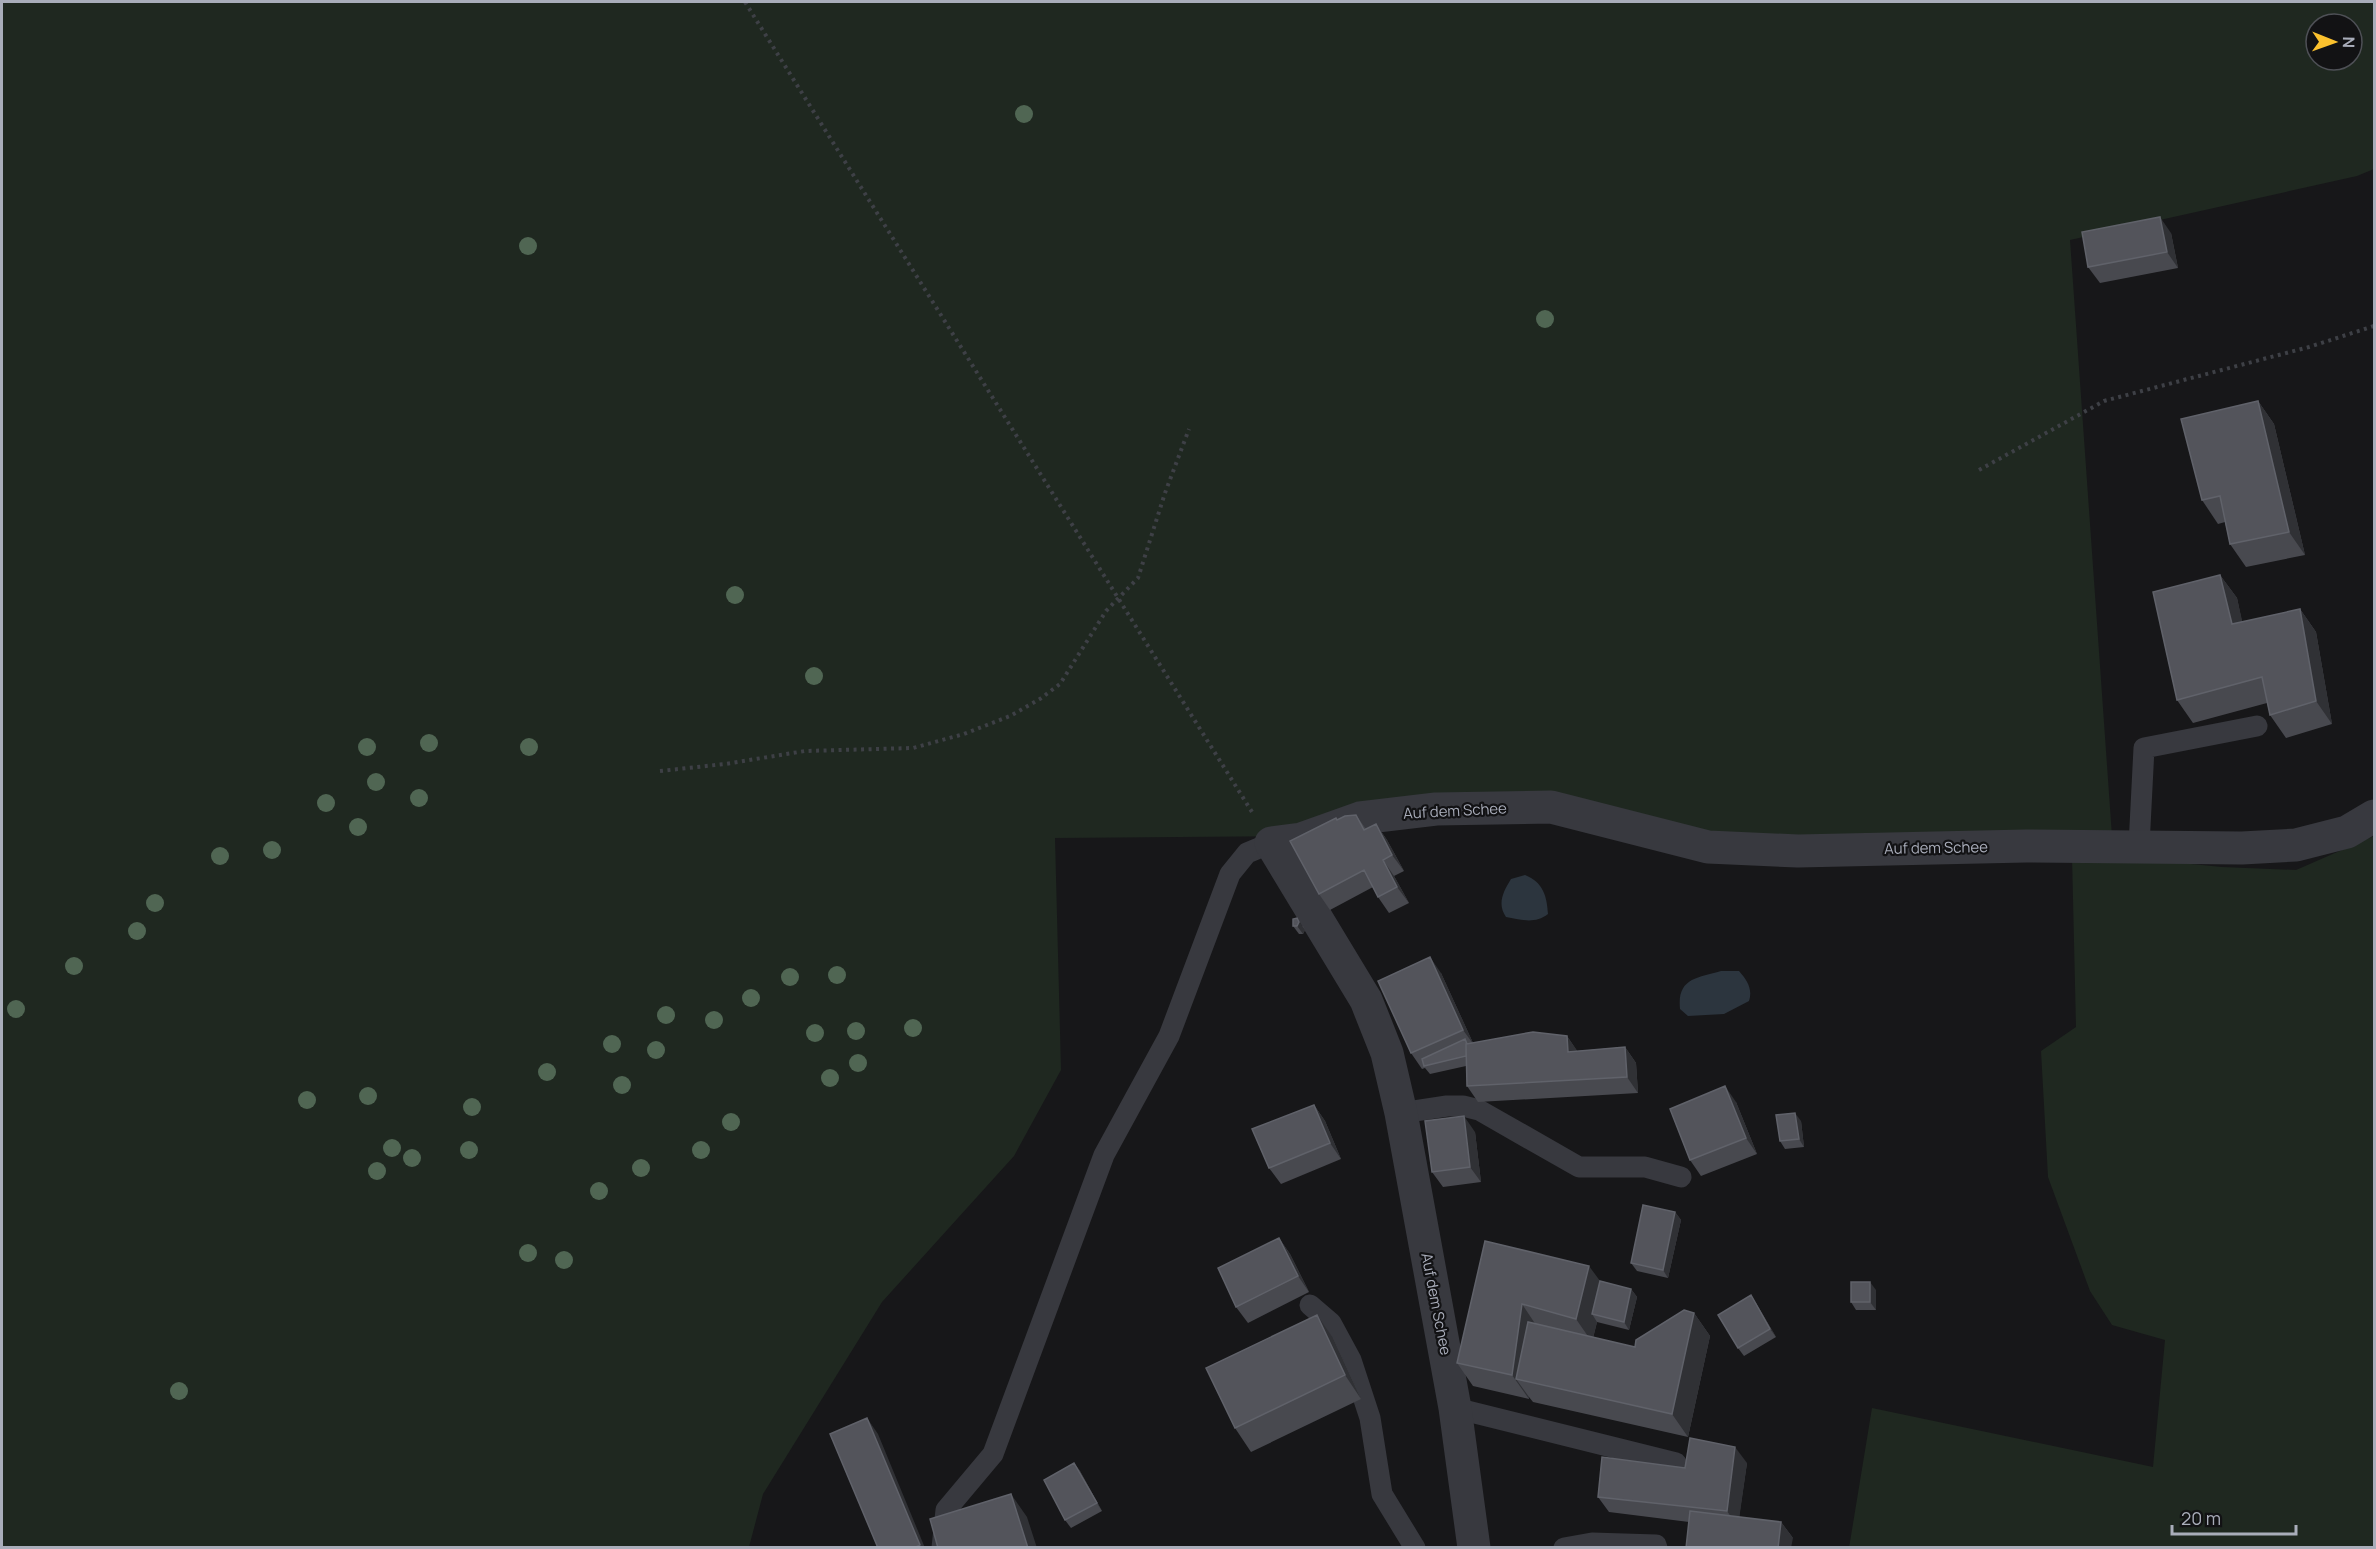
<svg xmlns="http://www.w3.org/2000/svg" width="2376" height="1549" font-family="Manrope,sans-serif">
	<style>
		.green { fill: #1f2820; fill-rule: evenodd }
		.water { fill: #2c353e }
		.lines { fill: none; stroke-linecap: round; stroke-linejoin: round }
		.path { stroke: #3e4046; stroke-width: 4; stroke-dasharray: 3 4.5; stroke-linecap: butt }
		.lane { stroke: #38393f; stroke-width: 21 }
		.street { stroke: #38393f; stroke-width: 33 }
		.tree { fill: #506653 }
		.wall { fill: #48494f }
		.shaded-wall { fill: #303135 }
		.building { fill: #53545b; stroke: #60626a; stroke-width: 1.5 }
		.labels { text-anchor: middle; stroke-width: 4.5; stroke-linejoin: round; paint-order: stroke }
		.street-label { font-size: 15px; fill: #a9adba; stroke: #121214 }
	</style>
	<rect width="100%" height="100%" fill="#171719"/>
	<!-- green -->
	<path class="green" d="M2,2H2374V169L2357,176L2070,240L2112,836L1731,837L1549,796L1300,836L1055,838L1061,1070L1014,1156L882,1302L763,1494L749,1547L2,1548ZM2316,24H2352V60H2316Z
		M2374,836V1547L1849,1548L1872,1408L2153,1467L2165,1340L2112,1325L2090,1291L2048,1177L2041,1051L2076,1027L2072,856L2120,857L2222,867L2296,870Z"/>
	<!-- water -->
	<path class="water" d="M1525,875C1543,882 1547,896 1548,914C1535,924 1522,920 1506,917C1497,904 1503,892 1511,879Z
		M1721,971H1739C1747,980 1753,989 1749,1001L1724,1014L1688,1016L1680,1009C1677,978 1697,978 1721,971Z"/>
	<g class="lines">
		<!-- path -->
		<path class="path" d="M745,2L1252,812
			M1979,470L2104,401L2309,347L2374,326
			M660,771L725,764L805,751L913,748L964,734L1010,716L1040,699L1060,684L1106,611L1138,578L1165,493L1189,429"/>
		<!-- lane -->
		<path class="lane" d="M2139,846L2144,748L2257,726
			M1401,1113L1447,1106H1463L1479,1110L1579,1167H1645L1681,1177
			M1310,1305L1331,1323L1351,1360L1370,1418L1382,1494L1415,1548
			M1455,1408L1676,1463
			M942,1548L946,1510L993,1454L1104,1155L1169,1036L1230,874L1247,853L1271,843
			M1564,1548L1592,1543L1656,1545L1657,1548"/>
		<!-- street -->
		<path class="street" d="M1474,1548L1455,1408L1401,1113L1387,1053L1366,1000L1271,843L1301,839L1360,818L1436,809L1551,807L1708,847L1798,851L2026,846L2242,848L2296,845L2347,832L2374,816"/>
	</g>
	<!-- trees -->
	<g class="tree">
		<circle cx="1024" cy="114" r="9"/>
		<circle cx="528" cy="246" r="9"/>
		<circle cx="1545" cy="319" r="9"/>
		<circle cx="735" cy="595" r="9"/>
		<circle cx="814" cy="676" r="9"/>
		<circle cx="429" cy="743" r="9"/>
		<circle cx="367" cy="747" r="9"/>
		<circle cx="529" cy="747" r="9"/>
		<circle cx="376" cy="782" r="9"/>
		<circle cx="419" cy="798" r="9"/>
		<circle cx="326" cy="803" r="9"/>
		<circle cx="358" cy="827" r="9"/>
		<circle cx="272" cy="850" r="9"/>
		<circle cx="220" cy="856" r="9"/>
		<circle cx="155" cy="903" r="9"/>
		<circle cx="137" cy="931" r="9"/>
		<circle cx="74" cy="966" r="9"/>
		<circle cx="837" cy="975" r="9"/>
		<circle cx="790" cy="977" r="9"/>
		<circle cx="751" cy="998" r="9"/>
		<circle cx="16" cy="1009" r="9"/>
		<circle cx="666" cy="1015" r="9"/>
		<circle cx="714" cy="1020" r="9"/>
		<circle cx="913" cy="1028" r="9"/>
		<circle cx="856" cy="1031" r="9"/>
		<circle cx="815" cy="1033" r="9"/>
		<circle cx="612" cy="1044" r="9"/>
		<circle cx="656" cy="1050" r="9"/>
		<circle cx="858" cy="1063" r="9"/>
		<circle cx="547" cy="1072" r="9"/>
		<circle cx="830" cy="1078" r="9"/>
		<circle cx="622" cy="1085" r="9"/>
		<circle cx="368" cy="1096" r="9"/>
		<circle cx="307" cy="1100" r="9"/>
		<circle cx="472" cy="1107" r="9"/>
		<circle cx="731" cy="1122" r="9"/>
		<circle cx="392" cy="1148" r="9"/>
		<circle cx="469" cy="1150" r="9"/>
		<circle cx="701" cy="1150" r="9"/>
		<circle cx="412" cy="1158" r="9"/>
		<circle cx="641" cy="1168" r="9"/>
		<circle cx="377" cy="1171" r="9"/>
		<circle cx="599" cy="1191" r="9"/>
		<circle cx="528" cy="1253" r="9"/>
		<circle cx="564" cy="1260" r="9"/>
		<circle cx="179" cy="1391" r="9"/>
	</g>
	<!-- wall -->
	<path class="wall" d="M2171,233L2178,268L2100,283L2088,267Z
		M2258,401L2274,424L2305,555L2246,567L2230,544L2225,522L2218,524L2202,500Z
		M2220,575L2237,598L2242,622L2300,609L2316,632L2332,724L2286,738L2270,715L2267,703L2193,723L2177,700Z
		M1356,815L1366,829L1376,824L1387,840L1404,871L1394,876L1409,903L1389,913L1378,897L1373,887L1330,910L1319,894L1337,820Z
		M1293,926H1303L1305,930L1303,934H1299Z
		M1441,973L1473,1043L1567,1036L1577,1051L1625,1047L1636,1063L1638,1093L1478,1102L1467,1086L1466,1066L1430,1074L1425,1068L1422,1069L1411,1053Z
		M1736,1102L1757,1154L1701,1176L1690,1160Z
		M1314,1105L1325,1121L1341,1159L1281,1184L1269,1168Z
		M1801,1121L1804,1147L1785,1149L1780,1141Z
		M1475,1132L1481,1182L1443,1187L1432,1172Z
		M1675,1212L1681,1220L1668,1278L1637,1271L1631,1263Z
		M1279,1238L1290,1254L1309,1292L1248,1323L1236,1307Z
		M1485,1241L1600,1281L1631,1289L1637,1297L1629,1330L1597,1322L1593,1338L1635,1347L1694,1313L1710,1336L1688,1437L1533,1402L1529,1397V1399L1473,1386L1457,1363Z
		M1876,1290V1310H1856L1851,1302Z
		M1756,1303L1776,1337L1744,1356L1738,1348Z
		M1333,1338L1361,1399L1251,1452L1235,1428Z
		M1074,1463L1080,1471L1102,1511L1071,1528L1065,1520Z
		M1747,1463L1739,1517L1781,1522L1793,1538L1689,1522L1609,1512L1598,1497Z"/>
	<!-- shaded-wall -->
	<path class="shaded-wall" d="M2160,217L2171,233L2178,268L2167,252Z
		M2258,401L2274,424L2305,555L2289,532Z
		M2220,575L2237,598L2248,647L2232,624Z
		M2300,609L2316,632L2332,724L2316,701Z
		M1376,824L1387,840L1404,871L1392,855Z
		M1383,860L1394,876L1409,903L1397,887Z
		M1297,918L1305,930L1303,934L1297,926Z
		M1430,957L1441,973L1474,1045L1463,1030Z
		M1567,1036L1578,1052H1568Z
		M1625,1047L1636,1063L1638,1093L1627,1077Z
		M1725,1086L1736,1102L1757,1154L1746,1138Z
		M1314,1105L1325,1121L1341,1159L1330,1143Z
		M1795,1113L1801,1121L1804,1147L1799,1139Z
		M1464,1116L1475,1132L1481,1182L1470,1167Z
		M1675,1212L1681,1220L1668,1278L1663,1270Z
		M1279,1238L1290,1254L1309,1292L1298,1276Z
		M1589,1266L1606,1289L1592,1314L1597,1322L1592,1342L1576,1319Z
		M1870,1282L1876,1290V1310L1870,1302Z
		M1631,1289L1637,1297L1629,1330L1624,1322Z
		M1751,1295L1756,1303L1776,1337L1770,1329Z
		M1522,1304L1538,1328L1516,1379L1529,1397V1399L1512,1375Z
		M1694,1313L1710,1336L1688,1437L1672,1414Z
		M1317,1315L1333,1338L1361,1399L1345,1375Z
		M867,1418L878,1434L925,1548H922L920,1545Z
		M1735,1447L1747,1463L1738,1527L1727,1511Z
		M1074,1463L1080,1471L1102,1511L1097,1503Z
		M1011,1494L1027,1517L1037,1548H1028Z
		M1781,1522L1793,1538L1791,1548H1778Z"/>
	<!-- building -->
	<path class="building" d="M2160,217L2167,252L2088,267L2082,232Z
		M2258,401L2289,532L2230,544L2220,496L2202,500L2181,419Z
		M2220,575L2232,624L2300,609L2316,701L2270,715L2262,677L2177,700L2153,592Z
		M1356,815L1364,830L1376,824L1392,855L1383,860L1397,887L1378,897L1364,870L1319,894L1290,841L1336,818L1337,820L1345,816Z
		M1297,918L1299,922L1297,926H1293V919Z
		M1430,957L1463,1030L1411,1053L1378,981Z
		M1533,1032L1567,1036L1568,1052L1625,1047L1627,1077L1467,1086L1466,1044Z
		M1465,1039L1467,1044H1466V1056L1424,1066L1422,1059Z
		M1725,1086L1746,1138L1690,1160L1670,1109Z
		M1314,1105L1330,1143L1269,1168L1252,1129Z
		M1795,1113L1799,1139L1780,1141L1776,1115Z
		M1464,1116L1470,1167L1432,1172L1425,1121Z
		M1643,1205L1675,1212L1663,1270L1631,1263Z
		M1279,1238L1298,1276L1236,1307L1218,1268Z
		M1485,1241L1589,1266L1576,1319L1522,1304L1512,1375L1457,1363Z
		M1600,1281L1631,1289L1624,1322L1592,1314Z
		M1851,1282H1870V1302H1851Z
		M1751,1295L1770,1329L1738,1348L1718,1315Z
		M1684,1310L1694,1313L1672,1414L1516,1379L1528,1322L1635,1347L1636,1340Z
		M1317,1315L1345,1375L1235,1428L1206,1368Z
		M867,1418L920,1545L914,1548H878L830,1434Z
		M1690,1438L1735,1447L1727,1511L1598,1497L1602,1457L1685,1468Z
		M1074,1463L1097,1503L1065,1520L1044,1480Z
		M1011,1494L1028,1548H938L930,1519Z
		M1690,1511L1781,1522L1778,1548H1686Z"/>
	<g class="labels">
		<!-- street labels -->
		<g class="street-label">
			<text transform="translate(1455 811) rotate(-3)" y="5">Auf dem Schee</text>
			<text transform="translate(1936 848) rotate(-1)" y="5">Auf dem Schee</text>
			<text transform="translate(1436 1304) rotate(79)" y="5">Auf dem Schee</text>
		</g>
	</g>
	<!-- border -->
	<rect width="2376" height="1549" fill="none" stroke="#a9adba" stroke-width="6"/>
	<!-- north arrow -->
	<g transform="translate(2334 42) rotate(91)"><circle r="28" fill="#121214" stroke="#4e5056" stroke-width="1.5"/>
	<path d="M0-4.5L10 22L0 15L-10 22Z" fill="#fbc12e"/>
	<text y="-9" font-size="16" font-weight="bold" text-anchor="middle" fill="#a9adba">N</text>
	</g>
	<!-- scale -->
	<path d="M2172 1525v9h124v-9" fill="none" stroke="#a9adba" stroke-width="3"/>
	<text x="2181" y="1525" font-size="18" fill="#a9adba" stroke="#121214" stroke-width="4.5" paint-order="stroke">20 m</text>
</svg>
